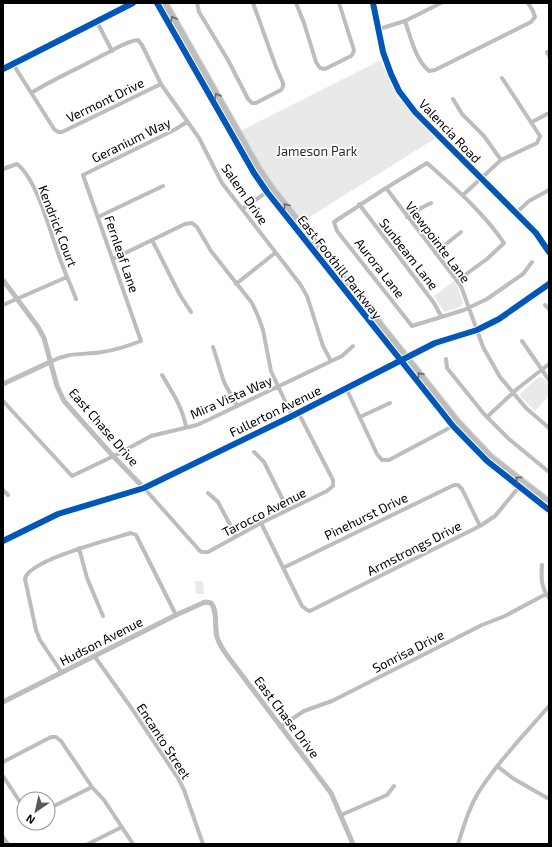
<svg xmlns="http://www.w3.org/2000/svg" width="552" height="847" font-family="'Exo 2',sans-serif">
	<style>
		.green { fill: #e9e9e9 }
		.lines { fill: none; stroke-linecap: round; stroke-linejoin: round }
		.primary-casing { stroke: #dbdbdb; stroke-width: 8 }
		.minor { stroke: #bdbdbd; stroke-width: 4 }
		.tertiary { stroke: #bdbdbd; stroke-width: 5 }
		.secondary { stroke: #c0c0c0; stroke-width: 5.5 }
		.primary { stroke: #bdbdbd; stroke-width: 6 }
		.cycleway-casing { stroke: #fff; stroke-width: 8 }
		.cycleway { stroke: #0057b8; stroke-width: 6 }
		.oneway { stroke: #686868 }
		.labels { text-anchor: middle; stroke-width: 3.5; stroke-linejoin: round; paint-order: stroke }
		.street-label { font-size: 13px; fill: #000; stroke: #fff }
		.park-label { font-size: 13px; fill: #2e2e2e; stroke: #fff }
	</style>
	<rect width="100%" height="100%" fill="#fff"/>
	<!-- green -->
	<path class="green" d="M381,60C394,95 410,112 436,138L303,221L268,178L240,131Z
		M454,281L458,287L463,303L460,307L445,312L443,310L434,296Z
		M542,377L549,385V396L535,411L520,396V394L538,378Z
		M195,581H203L204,594H196Z"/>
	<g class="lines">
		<defs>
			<path id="primary" d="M157,3L254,173L267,192L453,426L487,461L549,510
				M165,3L259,169L272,188L458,422L491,457L549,502"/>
		</defs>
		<!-- primary casing -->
		<use href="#primary" class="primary-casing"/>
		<!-- minor -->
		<path class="minor" d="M197,3L199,12L228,60L248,99L252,103H256L281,90L283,87V83L276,67L253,3
			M296,3L304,23L316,62L320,68L325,69L351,56L353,53L354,50L339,3
			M405,21C411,38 415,59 429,71L435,70L531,22L535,17L533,11L528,3
			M97,22L112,51
			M379,29L405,21L441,3
			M547,52L549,56
			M13,64L54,129L58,132H62L161,84
			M31,93C54,79 79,68 103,55C114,50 126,41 138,40L142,45L161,84L199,138L222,183L300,284L307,296L323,346L331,361
			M453,99L462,114L484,136L501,160
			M532,122L549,113
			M3,169L17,164C37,179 50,232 59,256C64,271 71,285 76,299
			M386,188L461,286L483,347L500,377L526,408L549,428
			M463,195L501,160L537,143L540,136L502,78
			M359,204L434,303L441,316
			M242,209L267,192
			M516,213L529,201L549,190
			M98,217L163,186
			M407,217L421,208L431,203
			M152,240L180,295L191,312
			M435,253L461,232
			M113,259L185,224L192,223L197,227L211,251L252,303L258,316L263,330L271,371L292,416
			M458,280L487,259L504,243C483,212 455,188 427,163L386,188L334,222L337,231L412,326L464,310L487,299L523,274L532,262
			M236,284L275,253
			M3,305L67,277
			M545,305L549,309
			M522,341L549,380
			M213,347L224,382L237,406
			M446,359L447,368L484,414L509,439L549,472
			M50,362C68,352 83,355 102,352C116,350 128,346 141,341L83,175L174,130L187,122
			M162,375C172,392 183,408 186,427
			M346,388L377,454L382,460H389L453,426
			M3,401L72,476L118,454L151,436L197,425L208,420L342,356L353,346
			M360,417L390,403
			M487,417L517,389L549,364
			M254,452L264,462L288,510
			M144,488L200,551L202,552H208L261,523L327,491L333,486V480L298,412
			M3,490L8,495
			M208,493L218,502L236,536
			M261,523L302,606L307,610L310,611L480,526L495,516L519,487
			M79,548L87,578L103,616
			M542,565C541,577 541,588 549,598
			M283,568L454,485H458L462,489L480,526
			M95,657L130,706L178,778L184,790L203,844
			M62,673L40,640L36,630L25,579C28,560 112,539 131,533L136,535L176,615
			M280,727L304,711L332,701L482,625L505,616L546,594
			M3,762L51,737H56L61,741L92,787L104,800L133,844
			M497,766L514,779L549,799
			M3,776L24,808
			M48,809L92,787
			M341,815L387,795L394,786
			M88,844L122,827
			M458,844C464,825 470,804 482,787C501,758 526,733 549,706"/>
		<!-- tertiary -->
		<path class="tertiary" d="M373,3L383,52L391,74L399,91L415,112L536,233L549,252
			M3,280L38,327L44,338L57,386L64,401L113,456L144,488
			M3,384L50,362
			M3,702L176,615L205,602L211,603C218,611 214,626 217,637C220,647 226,654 232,662L331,793L353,844
			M3,838L7,844"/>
		<!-- secondary -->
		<path class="secondary" d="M3,69L133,3
			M3,541L58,514L144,488L292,416L435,343L477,330L499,319L549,284"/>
		<!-- primary -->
		<use href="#primary" class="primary"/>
		<defs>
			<path id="cycleway" d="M157,3L254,173L267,192L453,426L487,461L549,510
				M373,3L383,52L391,74L399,91L415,112L536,233L549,252
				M3,69L133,3
				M3,541L58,514L144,488L292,416L435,343L477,330L499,319L549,284"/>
		</defs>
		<!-- cycleway casing -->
		<use href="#cycleway" class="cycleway-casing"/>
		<!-- cycleway -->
		<use href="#cycleway" class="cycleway"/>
	</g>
	<!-- one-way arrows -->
	<defs><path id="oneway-chevron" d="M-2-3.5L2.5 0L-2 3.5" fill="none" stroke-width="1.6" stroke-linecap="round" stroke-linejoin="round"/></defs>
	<g class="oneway">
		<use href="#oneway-chevron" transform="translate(173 19) rotate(-119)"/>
		<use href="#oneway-chevron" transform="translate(217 96) rotate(-119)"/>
		<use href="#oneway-chevron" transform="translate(286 206) rotate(-128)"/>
		<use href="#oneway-chevron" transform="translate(420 375) rotate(-129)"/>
		<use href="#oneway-chevron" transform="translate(518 479) rotate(-143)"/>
	</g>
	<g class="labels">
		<!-- street labels -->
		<g class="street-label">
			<text transform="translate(105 100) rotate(-26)" y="5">Vermont Drive</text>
			<text transform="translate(450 131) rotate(46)" y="5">Valencia Road</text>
			<text transform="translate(131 140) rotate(-26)" y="5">Geranium Way</text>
			<text transform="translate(245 194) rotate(55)" y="5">Salem Drive</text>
			<text transform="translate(58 226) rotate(69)" y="5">Kendrick Court</text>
			<text transform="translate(438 242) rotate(53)" y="5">Viewpointe Lane</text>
			<text transform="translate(122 254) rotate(71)" y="5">Fernleaf Lane</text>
			<text transform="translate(409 254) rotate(52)" y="5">Sunbeam Lane</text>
			<text transform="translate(340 267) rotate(52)" y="5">East Foothill Parkway</text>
			<text transform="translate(380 268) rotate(52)" y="5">Aurora Lane</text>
			<text transform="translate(231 397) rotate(-24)" y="5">Mira Vista Way</text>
			<text transform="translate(275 411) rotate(-26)" y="5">Fullerton Avenue</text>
			<text transform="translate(104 427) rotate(49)" y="5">East Chase Drive</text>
			<text transform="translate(264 512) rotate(-27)" y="5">Tarocco Avenue</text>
			<text transform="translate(366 516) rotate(-26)" y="5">Pinehurst Drive</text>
			<text transform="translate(414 548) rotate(-27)" y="5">Armstrongs Drive</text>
			<text transform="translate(101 641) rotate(-27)" y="5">Hudson Avenue</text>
			<text transform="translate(408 651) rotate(-27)" y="5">Sonrisa Drive</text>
			<text transform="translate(287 717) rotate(53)" y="5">East Chase Drive</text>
			<text transform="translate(164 741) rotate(57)" y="5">Encanto Street</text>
		</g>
		<!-- park labels -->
		<g class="park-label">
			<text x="317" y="156">Jameson Park</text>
		</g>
	</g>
	<!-- border -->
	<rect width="552" height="847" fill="none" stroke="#000000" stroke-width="8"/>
	<!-- north arrow -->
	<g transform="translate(36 811) rotate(214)"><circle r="19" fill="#ffffff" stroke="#999999"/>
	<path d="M0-3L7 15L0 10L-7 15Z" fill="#595959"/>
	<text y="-6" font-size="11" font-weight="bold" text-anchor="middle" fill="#000000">N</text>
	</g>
</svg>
